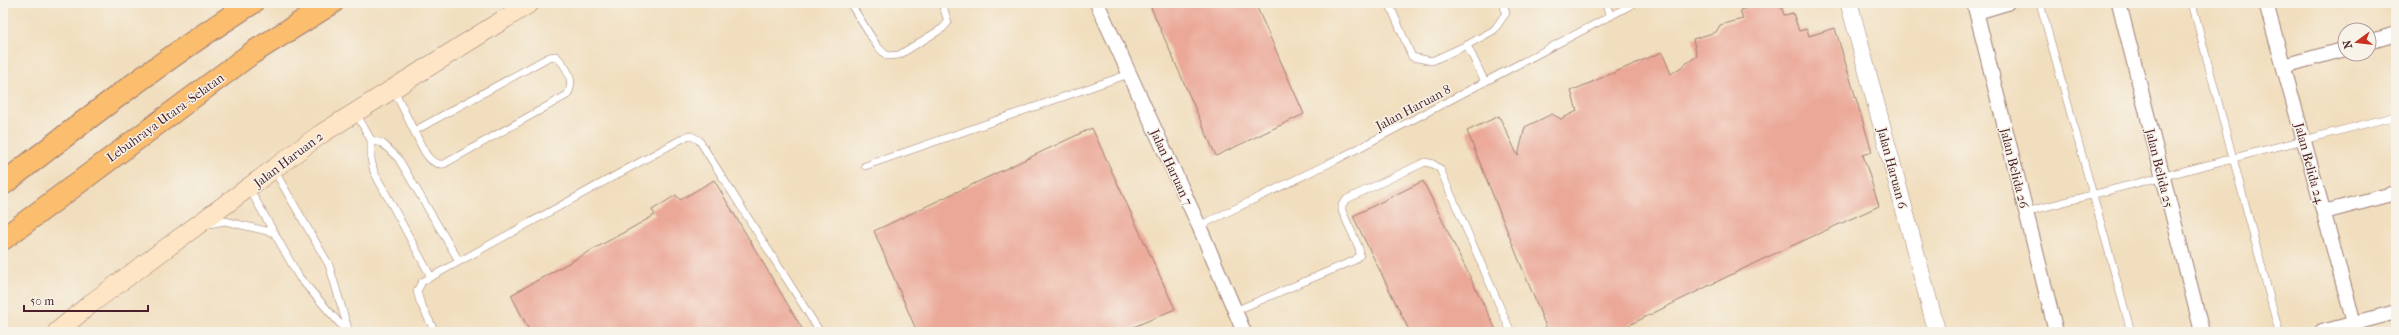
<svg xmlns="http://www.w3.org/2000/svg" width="2399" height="335" font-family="'IM FELL French Canon',serif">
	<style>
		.building { fill: #eba797 }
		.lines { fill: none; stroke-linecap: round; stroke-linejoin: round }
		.service-casing { stroke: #9e7e74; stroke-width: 8 }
		.minor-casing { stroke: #9e7e74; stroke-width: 16 }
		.tertiary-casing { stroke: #9e7e74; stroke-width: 18 }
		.secondary-casing { stroke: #9e7e74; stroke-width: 20 }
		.motorway-casing { stroke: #9e7e74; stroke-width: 24 }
		.service { stroke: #fff; stroke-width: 7 }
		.minor { stroke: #fff; stroke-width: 14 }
		.tertiary { stroke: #fff; stroke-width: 17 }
		.secondary { stroke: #fde5c5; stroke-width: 19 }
		.motorway { stroke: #fbbd6e; stroke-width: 22 }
		.labels { text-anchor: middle; stroke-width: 3; stroke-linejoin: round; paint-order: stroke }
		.street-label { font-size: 13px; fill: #4a1f2b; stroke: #f7f3e8 }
	</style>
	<rect width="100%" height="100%" fill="#f7f3e8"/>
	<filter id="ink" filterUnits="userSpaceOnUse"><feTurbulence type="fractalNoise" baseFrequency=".025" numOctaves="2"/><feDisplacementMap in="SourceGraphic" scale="8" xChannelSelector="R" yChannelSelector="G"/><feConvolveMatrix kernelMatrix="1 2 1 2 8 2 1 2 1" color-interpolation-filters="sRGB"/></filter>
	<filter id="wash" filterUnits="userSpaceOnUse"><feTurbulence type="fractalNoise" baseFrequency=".012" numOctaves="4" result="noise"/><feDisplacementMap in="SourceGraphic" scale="16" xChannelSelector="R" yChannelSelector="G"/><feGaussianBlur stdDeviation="0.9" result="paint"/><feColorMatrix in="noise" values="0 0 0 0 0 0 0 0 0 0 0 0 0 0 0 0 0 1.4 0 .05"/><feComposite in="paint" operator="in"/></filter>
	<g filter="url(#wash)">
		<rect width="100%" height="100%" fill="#f1debe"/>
		<g id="blocks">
			<!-- building -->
			<path class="building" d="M1149,3H1255L1304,114L1216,156Z
				M1766,3H1780L1784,15L1793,13L1799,31L1807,29L1809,36L1835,28L1872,152L1863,155L1879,206L1761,260L1615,332H1548L1467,131L1499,116L1518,156L1525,127L1552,114L1561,119L1577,111L1571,91L1662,52L1671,74L1697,56L1693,39L1716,32L1720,25L1743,19L1740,10Z
				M1092,128L1175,309L1122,332H917L874,231Z
				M714,180L804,332H530L511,295L655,215L652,210L676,195L680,200Z
				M1423,181L1497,332H1410L1353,216Z"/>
		</g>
	</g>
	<g filter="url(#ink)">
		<use href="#blocks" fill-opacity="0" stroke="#9e7e74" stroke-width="1"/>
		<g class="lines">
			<defs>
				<path id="service" d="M850,3L877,46L887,56L899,55L943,28L948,22L942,3
					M1389,3L1412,57L1432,61L1467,45L1485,82
					M1605,3L1611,16
					M2040,3L2131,332
					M2192,3L2279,332
					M1467,45L1494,30L1506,13L1503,3
					M394,90L414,131L549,57L556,56C567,67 576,81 567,95L444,164C427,166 422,145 414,131
					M356,113L371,140V159L374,172L431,277
					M371,140L382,143L398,158L459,261
					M865,166L1129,74
					M274,170L329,265L349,332
					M249,188L299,277L347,332
					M2026,212L2396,116
					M209,224L225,221L275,233
					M1199,226L1336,160L1635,3
					M1235,311L1355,260L1360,255L1359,248L1342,211V205L1347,199L1425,162L1433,164L1440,169L1511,332
					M435,332L420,302L417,291L422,282L689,135L699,140L820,332"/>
				<path id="minor" d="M1097,3L1199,226L1244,332
					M1974,3L2056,332
					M2119,3L2202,332
					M2266,3L2354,323
					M1977,12L2007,3
					M2369,42L2396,34
					M2284,66L2345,49
					M2324,212L2396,193
					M2322,332L2396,312"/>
				<path id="tertiary" d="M1849,3L1937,332"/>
				<path id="secondary" d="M57,332L89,305L321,134L530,3"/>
				<path id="motorway" d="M3,184C84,121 165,58 252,3
					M3,239L252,53L332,3"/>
			</defs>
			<!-- service casing -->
			<use href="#service" class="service-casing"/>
			<!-- minor casing -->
			<use href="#minor" class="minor-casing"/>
			<!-- tertiary casing -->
			<use href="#tertiary" class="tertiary-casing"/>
			<!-- secondary casing -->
			<use href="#secondary" class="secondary-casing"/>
			<!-- motorway casing -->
			<use href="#motorway" class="motorway-casing"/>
			<!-- service -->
			<use href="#service" class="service"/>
			<!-- minor -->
			<use href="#minor" class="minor"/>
			<!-- tertiary -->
			<use href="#tertiary" class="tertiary"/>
			<!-- secondary -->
			<use href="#secondary" class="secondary"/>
			<!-- motorway -->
			<use href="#motorway" class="motorway"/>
		</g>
	</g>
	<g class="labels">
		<!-- street labels -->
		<g class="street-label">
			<text transform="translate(1413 107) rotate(-28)" y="5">Jalan Haruan 8</text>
			<text transform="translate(165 117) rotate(-36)" y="5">Lebuhraya Utara–Selatan</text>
			<text transform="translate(288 159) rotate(-37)" y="5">Jalan Haruan 2</text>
			<text transform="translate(2310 163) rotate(75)" y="5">Jalan Belida 24</text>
			<text transform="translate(1172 167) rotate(65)" y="5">Jalan Haruan 7</text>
			<text transform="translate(1893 168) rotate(75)" y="5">Jalan Haruan 6</text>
			<text transform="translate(2015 168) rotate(76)" y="5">Jalan Belida 26</text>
			<text transform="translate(2160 168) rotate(76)" y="5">Jalan Belida 25</text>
		</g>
	</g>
	<!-- margin -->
	<rect width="2399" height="335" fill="none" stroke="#f7f3e8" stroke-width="16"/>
	<!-- north arrow -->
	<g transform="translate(2357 42) rotate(255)"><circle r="19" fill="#f7f3e8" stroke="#b29e9c"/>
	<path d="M0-3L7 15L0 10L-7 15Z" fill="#c8321e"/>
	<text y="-6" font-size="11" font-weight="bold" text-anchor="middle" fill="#4a1f2b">N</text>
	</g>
	<!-- scale -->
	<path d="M24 305v6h124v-6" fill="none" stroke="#4a1f2b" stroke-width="2"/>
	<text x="30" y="305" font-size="12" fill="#4a1f2b" stroke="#f7f3e8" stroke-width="3" paint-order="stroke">50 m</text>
</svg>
